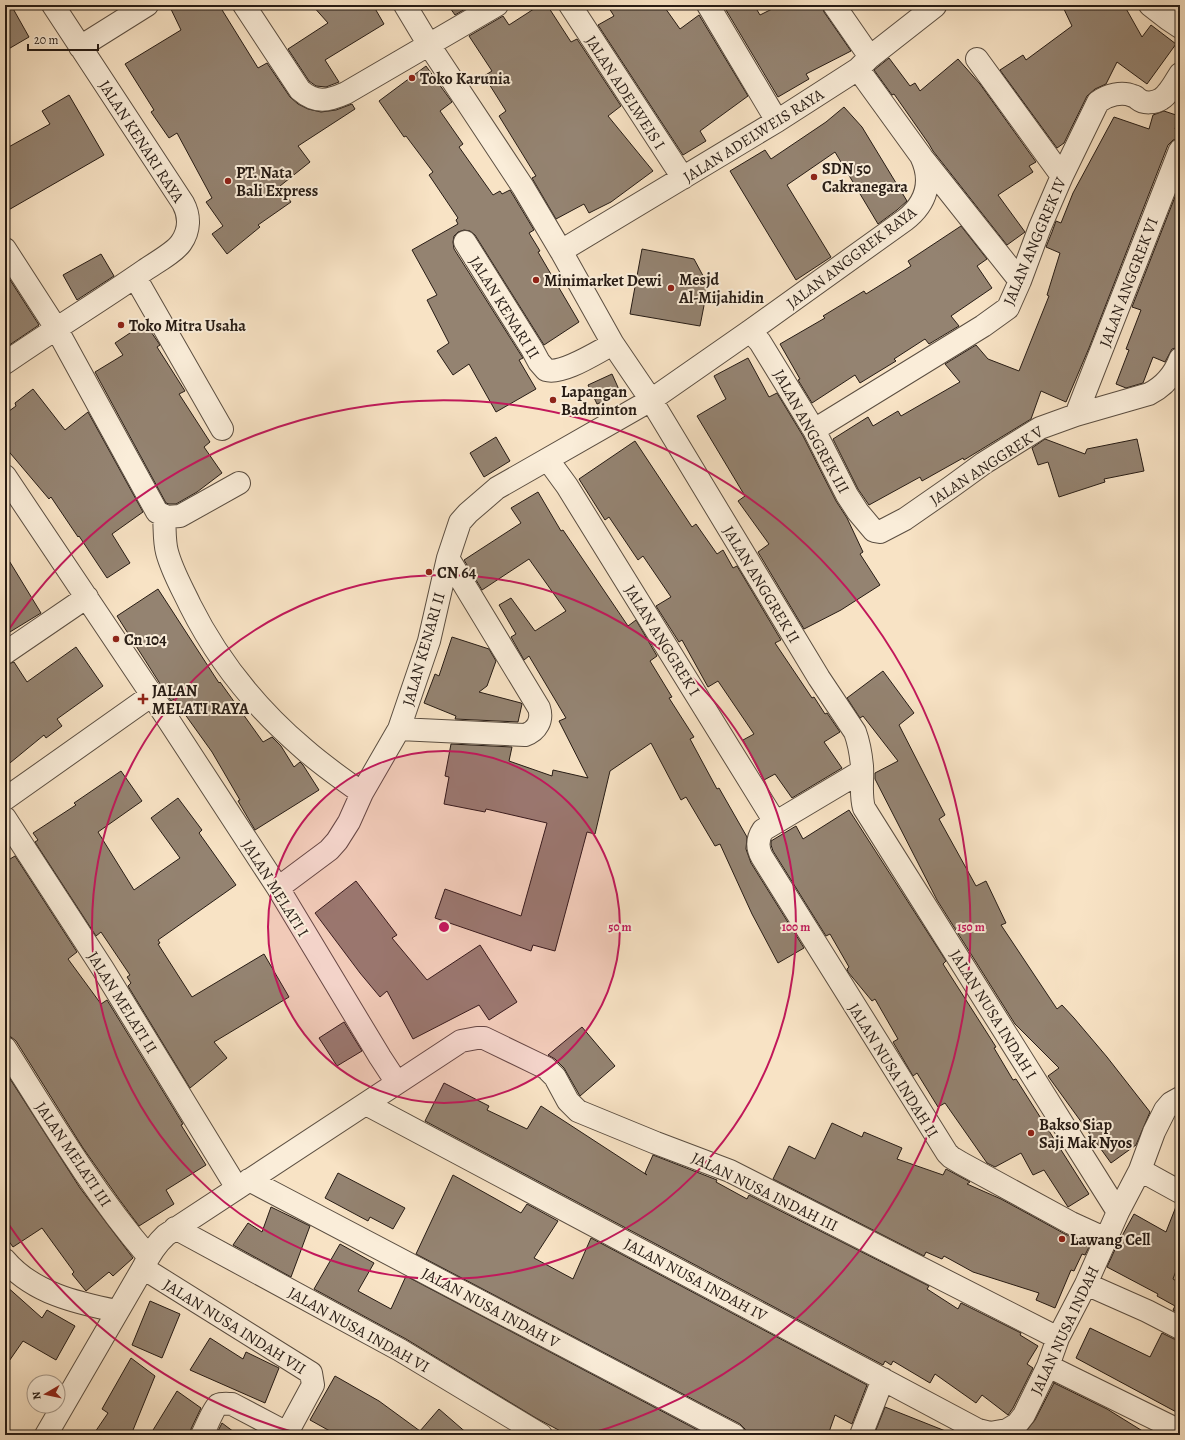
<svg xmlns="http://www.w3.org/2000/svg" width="1185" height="1440" font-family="Alegreya,serif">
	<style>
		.building { fill: #948371; stroke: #271c15 }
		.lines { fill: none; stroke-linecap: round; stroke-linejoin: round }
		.street-casing { stroke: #5b4e41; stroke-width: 24 }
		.street { stroke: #faedd9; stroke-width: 22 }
		.ring { fill: none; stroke: #c2185b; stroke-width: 2 }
		.poi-dot { fill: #8f2418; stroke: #faedd9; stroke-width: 1.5 }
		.labels { text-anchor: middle; stroke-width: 4; stroke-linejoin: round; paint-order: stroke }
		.poi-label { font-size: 16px; font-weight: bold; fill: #271c15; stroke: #faedd9; text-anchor: start }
		.street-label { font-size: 16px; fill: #271c15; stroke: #faedd9 }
		.centre { fill: #c2185b; stroke: #faedd9; stroke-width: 2 }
		.ring-label { font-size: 12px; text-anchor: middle; font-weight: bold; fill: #c2185b; stroke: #faedd9; stroke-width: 4; stroke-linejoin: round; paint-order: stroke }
	</style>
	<rect width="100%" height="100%" fill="#f8e3c5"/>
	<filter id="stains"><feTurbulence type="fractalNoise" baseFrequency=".005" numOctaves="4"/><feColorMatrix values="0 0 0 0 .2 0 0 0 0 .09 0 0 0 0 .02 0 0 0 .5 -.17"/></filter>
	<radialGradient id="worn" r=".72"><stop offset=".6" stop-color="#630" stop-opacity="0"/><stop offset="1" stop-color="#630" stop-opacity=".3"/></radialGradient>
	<!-- building -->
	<path class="building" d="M5,5H11L29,37L5,51Z
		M169,5H219L258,68L267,63L290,97L298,104L308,109L321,112L336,110L352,104L355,109L298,146L310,162L280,186L291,202L258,225L260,227L227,254L212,234L223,226L206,202L212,198L177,133L169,138L151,112L154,110L125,64L181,30Z
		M312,5H373L384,24L325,60L339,82L326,87L316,86L309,81L288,49L328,23Z
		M448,5H472L455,15Z
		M540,5H547L571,42L577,39L621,106L608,116L653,171L611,202L589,213L584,204L556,219L532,178L536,176L499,116L506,111L484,76L492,71L469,36L503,16L509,25Z
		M607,5H663L680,29L699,15L748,96L700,131L706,141L683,155L598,25L614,16Z
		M723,5H754L760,15L780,5H822L824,12L851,51L806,74L809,79L778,97Z
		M1062,5H1124L1142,37L1151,25L1176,44L1147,84L1117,62L1106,84L1095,89L1087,96L1064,143L1057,148L1000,70L1023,55L1026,60L1072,26Z
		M889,58L910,86L915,83L920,91L958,59L980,84L1036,162L1029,166L1033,172L998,195L1025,232L1007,245L933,151L929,144L894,94L892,95L874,70Z
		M426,66L452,102L440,111L463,144L459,147L493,195L500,191L502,194L510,190L534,230L529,233L540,251L538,252L579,322L544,345L475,235L470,231L464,230L458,232L454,236L453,242L454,249L521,355L523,358L519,360L536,389L496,412L469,364L453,375L437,351L449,343L427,300L437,295L412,250L458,224L456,220L458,218L429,175L433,172L406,136L404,137L379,101Z
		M69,95L104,155L5,212V149L50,124L42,111Z
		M844,107L862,127L907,201L897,210L878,224L835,152L787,185L831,257L796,280L730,171L765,150L771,159L826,122Z
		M1164,111L1179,116L1175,129L1180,130V138L1173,140L1168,145L1089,348L1066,402L1041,391L1031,419L964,460L963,458L922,481L920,477L869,505L858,489L833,439L868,417L873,426L898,411L901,416L960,382L945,364L976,345L988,359L1019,371L1049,296L1047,295L1060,253L1046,247L1052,232L1056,221L1061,223L1073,193L1114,117L1149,129L1153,115Z
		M1180,184V347L1172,349L1165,362L1153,357L1143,383L1126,388L1116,384L1129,350L1126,349L1141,310L1132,307Z
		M961,226L987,259L977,266L992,288L951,316L959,326L929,344L925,339L894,359L896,361L860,383L855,375L812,403L798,380L800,379L780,344L825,318L823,316L864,291L866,294L911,266L908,261Z
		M642,249L694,259L708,285L700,326L630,314Z
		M101,254L114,276L77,300L63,275Z
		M5,272L39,325L5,348Z
		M145,323L160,345L157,347L185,391L179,394L210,442L204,447L222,473L197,492L176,504H169L166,503L95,372L123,355L115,343Z
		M748,358L769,397L777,393L803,436L836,501L847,518L863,552L860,554L880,585L841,610L804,629L758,552L769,544L738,501L745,496L697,416L726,399L714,376Z
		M612,374L621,394L597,404L588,385Z
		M33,389L65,430L88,412L143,512L112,534L130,563L107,578L79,536L78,537L51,497L49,499L5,447V414L16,406L15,403Z
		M496,437L510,461L484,477L470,453Z
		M1045,439L1085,454L1087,449L1137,439L1144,471L1104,479L1105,482L1059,497L1048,462L1038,465L1032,448Z
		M635,441L692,527L696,524L717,554L723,550L733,568L737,566L781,640L775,643L812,698L814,697L825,714L827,713L840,732L824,742L842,768L792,798L775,774L764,780L743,740L754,734L718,681L708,687L682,640L679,642L656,606L671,597L643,556L638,560L609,517L605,520L579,479Z
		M538,492L561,531L563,530L628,626L636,620L657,656L650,661L672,697L669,698L694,737L690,739L717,789L719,788L747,837L746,849L751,863L804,948L778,963L752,914L720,844L715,846L686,797L681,800L651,743L610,771L595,834L587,832L555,951L533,945L531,951L435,918L445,889L521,916L547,823L486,809L485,812L444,804L449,777L445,776L451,744L512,747L509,761L552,776L553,770L588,778L559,721L566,718L529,656L524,660L511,637L516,634L499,605L511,598L535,631L566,611L529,559L482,590L464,560L521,523L511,508Z
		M5,554L41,613L5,635Z
		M158,589L219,683L220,682L263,742L272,737L281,746L294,767L300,762L303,765L319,790L255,830L238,801L240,800L212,752L174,699L171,701L117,616Z
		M452,637L489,649L496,661L487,686L479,692L521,703L522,704L518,722L455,719L456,716L424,703L435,674L439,676Z
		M76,647L103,686L57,719L62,726L46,738L44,735L5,767V665L14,662L27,682Z
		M883,671L914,713L899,725L945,815L939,819L976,886L986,881L1006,923L1001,925L1057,1009L1062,1005L1074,1018L1107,1057L1150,1112L1136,1145L1111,1163L1048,1076L1059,1068L1015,1024L937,900L875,779V773L898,761L863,716L860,718L847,698Z
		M121,771L142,801L98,832L134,890L180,858L151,818L178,798L202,830L199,833L236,885L158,940L160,943L158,944L192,997L264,954L289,997L214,1042L227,1058L190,1088L128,986L131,983L127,977L130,975L101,932L96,936L35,842L38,840L33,833L76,805L74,803Z
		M849,810L946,961L943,964L996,1047L994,1048L1013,1080L1016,1079L1089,1194L1068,1207L1044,1170L1033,1175L1021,1153L995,1167L987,1163L945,1103L938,1107L917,1073L913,1076L893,1042L898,1039L875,999L872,1001L848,972L847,969L849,967L830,934L826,936L773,851L771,845V841L796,826L803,839Z
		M15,856L77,952L68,959L101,1004L107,1000L183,1124L181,1125L206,1165L166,1190L174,1204L139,1226L119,1199L83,1148L16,1041L11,1037L5,1036V862Z
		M356,881L397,935L392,938L427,980L480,945L517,1002L489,1020L479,1005L413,1039L387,991L380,997L360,973L315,913Z
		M344,1022L362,1051L337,1066L319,1038Z
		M582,1027L615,1066L580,1096L564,1068L555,1059L548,1055Z
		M5,1071L80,1188L133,1258L113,1276L109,1272L86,1291L72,1274L74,1272L42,1228L13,1247L5,1236Z
		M444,1083L489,1106L487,1110L527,1129L541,1106L647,1175L645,1173L653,1155L717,1180L716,1182L747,1199L749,1195L929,1286L927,1289L958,1309L961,1303L1021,1333L1020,1335L1038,1346L1027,1364L1033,1368L1013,1408L1008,1415L982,1395L976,1403L935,1374L930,1383L893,1361L891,1365L885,1361L883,1365L425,1121Z
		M832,1123L862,1137L864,1132L902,1148L897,1159L943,1175L946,1169L970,1182L967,1184L1001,1199L1065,1234L1090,1245L1085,1255L1082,1254L1074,1271L1071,1270L1055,1308L1036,1300L1039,1293L973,1272L944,1256L942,1259L926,1252L924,1256L773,1179L789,1146L815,1159Z
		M338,1173L405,1208L393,1229L370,1217L368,1221L325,1198Z
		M453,1175L521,1213L527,1204L558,1221L534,1258L573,1279L591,1238L867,1385L852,1424L835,1415L828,1435H746L745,1429L740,1424L416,1254Z
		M1177,1204H1180V1260L1173,1279L1180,1283V1314L1173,1310L1175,1306L1157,1296L1158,1294L1107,1267L1117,1245L1134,1214L1166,1232Z
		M271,1207L310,1226L291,1277L233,1245L248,1223L262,1232Z
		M340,1244L374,1263L358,1291L391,1309L406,1276L707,1435H568L536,1418L406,1339L314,1289Z
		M5,1285L42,1318L47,1310L75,1326L56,1360L23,1341L5,1367Z
		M150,1301L180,1314L162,1358L132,1345Z
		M1090,1328L1150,1357L1162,1333L1174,1339L1180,1340V1414L1076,1358Z
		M210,1338L243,1359L246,1352L279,1368L265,1403L190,1370Z
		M131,1358L155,1376L131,1435H93L108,1413L102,1409Z
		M335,1376L379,1401L420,1431L439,1409L469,1435H337L310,1420Z
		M1054,1383L1107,1409L1149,1435H1023L1035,1420Z
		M177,1391L201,1408L191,1429L190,1435H150Z
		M885,1407L953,1434V1435H874Z
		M222,1423L238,1435H216Z"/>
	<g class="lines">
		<defs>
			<path id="street" d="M244,5L300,90C316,104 328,101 346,93L497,5
				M405,5L429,45L523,187L561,251L613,344L651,400L819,678L855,732C859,743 861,755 862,766C863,781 860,794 864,808L1118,1212
				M570,5L683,178
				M708,5L777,121
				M834,5L870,57
				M1150,5L1168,19L1180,27
				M80,47L147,5
				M977,59L1062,176
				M924,160L1020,281
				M465,242L532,349L539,362L546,370C563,375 597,352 613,344
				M5,249L56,328L157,512L167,517L180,516L239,483
				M561,251L777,121L858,69L870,57L935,6
				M135,277L222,429
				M750,331L760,342L814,430L847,495L858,512L874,531L880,532L905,519L951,487L984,463L1040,428L1076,415L1149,394C1165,386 1174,375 1180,359
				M5,363C51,331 99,302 145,270C155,263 174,253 181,243C190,230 190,216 183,203L53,5
				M1076,415L1180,150
				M814,430L983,326L1008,308L1020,281L1040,227L1062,176L1098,102C1107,95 1122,91 1133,96C1137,97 1135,97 1138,99C1144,104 1155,103 1161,99C1169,94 1175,82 1180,74
				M548,460L567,486L775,822
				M5,476L152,695L278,888L380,1057L397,1083
				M164,516C165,528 164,541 167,552C172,571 182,588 190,605C218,661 257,709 304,749C322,765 342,779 362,793
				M5,653L87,597
				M399,729L525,735C537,731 543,720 539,708L448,558
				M862,771L763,830C757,839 757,848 762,857L947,1153L951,1157L961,1163L1071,1223L1106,1239
				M5,799L152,695
				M5,818L103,969L237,1188
				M278,888L329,850L337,841L349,822L362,793L399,729L429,641L448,558L460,522L468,513L497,488L651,400L750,331L905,220C927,203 933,181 921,156L858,69
				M5,1048C50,1119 93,1192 148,1256
				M366,1104L978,1430L990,1433L1007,1430L1017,1424L1024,1415L1048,1366L1058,1338L1086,1284L1118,1212L1140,1170L1154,1132L1165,1110L1171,1103L1180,1098
				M1140,1170L1180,1192
				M249,1180L734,1435
				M175,1228L400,1350L541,1435
				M5,1260C33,1293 77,1303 117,1311
				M143,1268L311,1373L313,1385L287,1433L289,1435
				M1086,1284L1147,1311L1180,1328
				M1048,1366L1180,1431
				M46,1435L143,1268C149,1255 155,1245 166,1235L461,1041L477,1038H484L546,1068L555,1077L568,1101L578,1111L656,1143L730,1171L1058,1338
				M202,1435C206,1428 213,1409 218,1405C222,1403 228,1404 232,1404L287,1433
				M861,1435L883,1379"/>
		</defs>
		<!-- street casing -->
		<use href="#street" class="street-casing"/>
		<!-- street -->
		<use href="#street" class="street"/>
	</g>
	<!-- distance rings -->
	<circle cx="444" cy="927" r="176" fill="#c2185b" fill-opacity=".12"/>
	<g class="ring">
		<circle cx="444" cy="927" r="176"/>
		<circle cx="444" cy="927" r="352"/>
		<path d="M303 1435A527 527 0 0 1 7 1222M7 632A527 527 0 1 1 585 1435"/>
	</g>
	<!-- markers -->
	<g class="poi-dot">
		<circle cx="412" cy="78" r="4"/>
		<circle cx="814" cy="177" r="4"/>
		<circle cx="228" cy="181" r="4"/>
		<circle cx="536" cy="280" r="4"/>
		<circle cx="671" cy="288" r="4"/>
		<circle cx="121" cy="325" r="4"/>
		<circle cx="553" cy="400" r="4"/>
		<circle cx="429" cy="572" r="4"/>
		<circle cx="116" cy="639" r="4"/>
		<path d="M141 693h4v4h4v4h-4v4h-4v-4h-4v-4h4z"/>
		<circle cx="1031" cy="1133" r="4"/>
		<circle cx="1062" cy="1239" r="4"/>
	</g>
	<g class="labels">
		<!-- poi labels -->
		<g class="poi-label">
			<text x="420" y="84">Toko Karunia</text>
			<text x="822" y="174">SDN 50<tspan x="822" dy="18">Cakranegara</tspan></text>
			<text x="236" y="178">PT. Nata<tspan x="236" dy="18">Bali Express</tspan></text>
			<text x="679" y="285">Mesjd<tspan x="679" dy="18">Al-Mijahidin</tspan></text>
			<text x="544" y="286">Minimarket Dewi</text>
			<text x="129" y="331">Toko Mitra Usaha</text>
			<text x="561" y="397">Lapangan<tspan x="561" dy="18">Badminton</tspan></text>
			<text x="437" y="578">CN 64</text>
			<text x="124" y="645">Cn 104</text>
			<text x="152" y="696">JALAN<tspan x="152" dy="18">MELATI RAYA</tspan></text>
			<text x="1039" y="1130">Bakso Siap<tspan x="1039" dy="18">Saji Mak Nyos</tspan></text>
			<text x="1070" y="1245">Lawang Cell</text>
		</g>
		<!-- street labels -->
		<g class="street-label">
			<text transform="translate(626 92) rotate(57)" y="6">JALAN ADELWEIS I</text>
			<text transform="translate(753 135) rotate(-32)" y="6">JALAN ADELWEIS RAYA</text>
			<text transform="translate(142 141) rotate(57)" y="6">JALAN KENARI RAYA</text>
			<text transform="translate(1034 241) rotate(-67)" y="6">JALAN ANGGREK IV</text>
			<text transform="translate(851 257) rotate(-37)" y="6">JALAN ANGGREK RAYA</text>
			<text transform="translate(1128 282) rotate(-69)" y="6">JALAN ANGGREK VI</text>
			<text transform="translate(505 307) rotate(58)" y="6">JALAN KENARI II</text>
			<text transform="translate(812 431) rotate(61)" y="6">JALAN ANGGREK III</text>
			<text transform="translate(986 465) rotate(-33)" y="6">JALAN ANGGREK V</text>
			<text transform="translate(762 584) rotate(59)" y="6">JALAN ANGGREK II</text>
			<text transform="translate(663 640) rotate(58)" y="6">JALAN ANGGREK I</text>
			<text transform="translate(423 649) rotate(-74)" y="6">JALAN KENARI II</text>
			<text transform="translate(276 888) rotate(58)" y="6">JALAN MELATI I</text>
			<text transform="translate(123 1002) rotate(58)" y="6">JALAN MELATI II</text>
			<text transform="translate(994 1014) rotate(58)" y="6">JALAN NUSA INDAH I</text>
			<text transform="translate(894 1070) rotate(58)" y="6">JALAN NUSA INDAH II</text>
			<text transform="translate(74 1154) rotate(56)" y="6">JALAN MELATI III</text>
			<text transform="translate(765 1191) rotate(26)" y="6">JALAN NUSA INDAH III</text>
			<text transform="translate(696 1279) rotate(28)" y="6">JALAN NUSA INDAH IV</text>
			<text transform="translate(491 1307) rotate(28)" y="6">JALAN NUSA INDAH V</text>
			<text transform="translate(235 1326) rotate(32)" y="6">JALAN NUSA INDAH VII</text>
			<text transform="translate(359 1329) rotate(29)" y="6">JALAN NUSA INDAH VI</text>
			<text transform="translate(1064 1330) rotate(-65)" y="6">JALAN NUSA INDAH</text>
		</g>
	</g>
	<circle cx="444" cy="927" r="6" class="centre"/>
	<g class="ring-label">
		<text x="620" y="931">50 m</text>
		<text x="796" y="931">100 m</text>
		<text x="971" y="931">150 m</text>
	</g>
	<!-- margin -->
	<rect width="1185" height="1440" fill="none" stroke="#f8e3c5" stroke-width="20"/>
	<rect x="6" y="6" width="1173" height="1428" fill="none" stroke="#271c15" stroke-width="2"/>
	<rect x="10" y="10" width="1165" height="1420" fill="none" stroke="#271c15"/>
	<!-- north arrow -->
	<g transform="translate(46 1394) rotate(261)"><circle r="19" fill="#faedd9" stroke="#a6998b"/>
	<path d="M0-3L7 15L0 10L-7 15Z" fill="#8f2418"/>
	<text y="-6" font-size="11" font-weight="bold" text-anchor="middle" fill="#271c15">N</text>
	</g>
	<!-- scale -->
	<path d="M28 44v6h70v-6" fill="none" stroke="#271c15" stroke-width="2"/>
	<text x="34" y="44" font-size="12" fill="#271c15" stroke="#faedd9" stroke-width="3" paint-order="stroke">20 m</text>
	<rect width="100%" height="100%" filter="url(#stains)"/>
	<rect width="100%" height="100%" fill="url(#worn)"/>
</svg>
